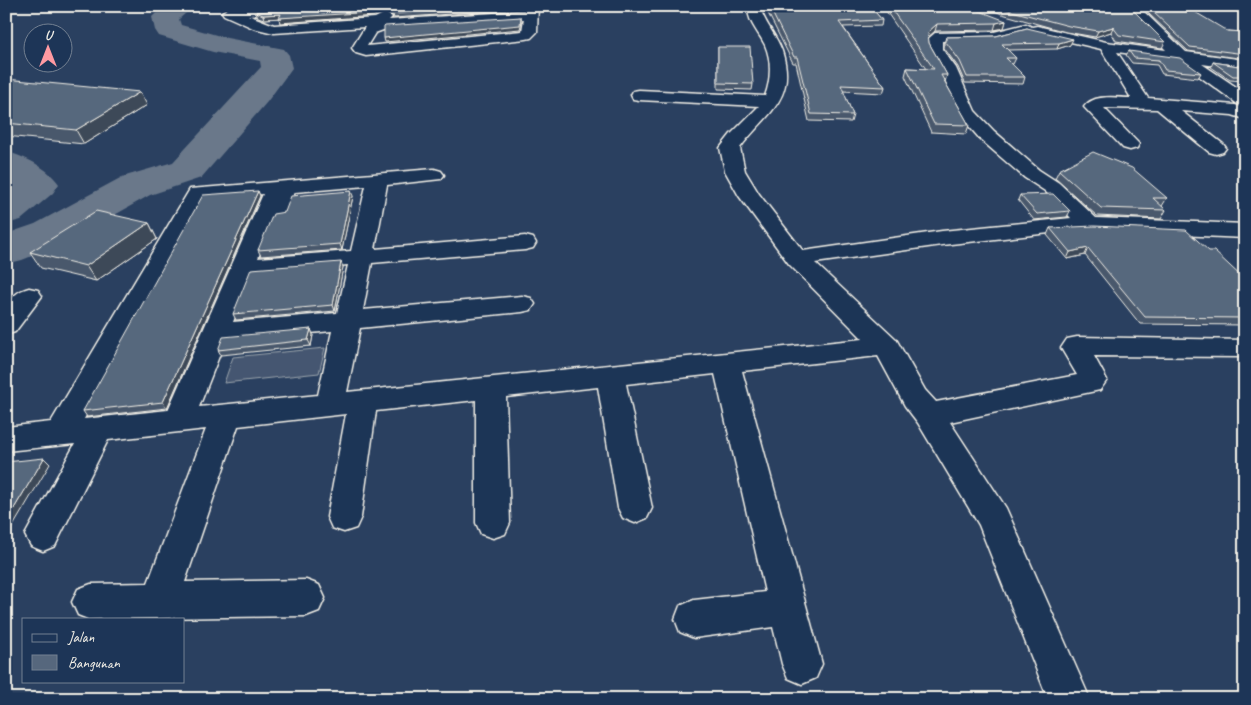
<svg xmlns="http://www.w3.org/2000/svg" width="1251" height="705" font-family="Caveat,sans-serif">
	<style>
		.green { fill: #445771; stroke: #9ca4ac }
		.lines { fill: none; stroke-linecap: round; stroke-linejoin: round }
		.river { fill: #6a788a; fill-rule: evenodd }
		.minor-casing { stroke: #f4f1e8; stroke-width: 3 }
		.minor { fill: #1d3557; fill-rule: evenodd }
		.wall { fill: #4a596c; stroke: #f4f1e8 }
		.shaded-wall { fill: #3c4858; stroke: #f4f1e8 }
		.building { fill: #56677d; stroke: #f4f1e8 }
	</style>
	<rect width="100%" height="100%" fill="#2a4060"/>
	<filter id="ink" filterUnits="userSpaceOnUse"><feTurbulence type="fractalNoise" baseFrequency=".02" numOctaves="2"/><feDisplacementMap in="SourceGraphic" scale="10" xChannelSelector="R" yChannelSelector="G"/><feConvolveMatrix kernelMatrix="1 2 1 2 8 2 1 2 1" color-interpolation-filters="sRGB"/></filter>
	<g filter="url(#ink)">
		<!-- green -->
		<path class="green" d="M325,348L319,373L224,383L233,357Z"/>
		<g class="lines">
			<!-- river -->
			<path class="river" d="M163,6H194L179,19L181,25L227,38L284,49L289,55L292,68L267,102L201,178L150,195L67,242L22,260L6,264V234L35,224L122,177L173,162L261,67L260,61L213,52L159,36L155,30L152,17Z
				M6,152C25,156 48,168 59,184L53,193L21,220L6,224V190L13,185L6,180Z"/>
			<defs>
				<path id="minor" d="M262,6H327L321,10L248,15L274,25L375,18L385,13L392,17L389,20L524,11V6H538L537,32L531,38L526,39L366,56L356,53L352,48L365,27L274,33L253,28L224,15L222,12L229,8ZM524,19L522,31L367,46L375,33L386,29Z
					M749,6H767L761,10L762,13C767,26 777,37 782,51C798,100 764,115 740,148L745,171L759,194L803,251L942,231L1071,218L1045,191L1025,178L980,139L961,117L940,68L928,49V39L935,33L994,32L1026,24L1032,27L1037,26L1106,42L1166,50L1130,14L1128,11L1135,7L1140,8L1186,52L1245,60V70L1202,64L1245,93V106L1239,105L1177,60L1117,52L1148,98L1235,105L1245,108V119L1232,115L1181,111L1223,144L1226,148L1223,152L1216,154L1209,152L1157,109L1104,108L1139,144L1137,148L1130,150L1123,148L1084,107C1094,93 1117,98 1131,98L1101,49L1032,33L1031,31L994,40L942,41V49L956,68L975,111L994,131L1039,170L1059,183L1096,218L1245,224V238L1090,231L1058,232L942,245L815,263L896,339L925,390L936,402L1077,375L1061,348L1067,339L1077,337L1245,340V356L1241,357L1094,356L1107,380L1100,390L950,422L1006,508L1090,699H1048L979,525L918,423L905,406L878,356L742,371L822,664L816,678L802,684L788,678L782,664L773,627L694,638L680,632L675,619L680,606L694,600L765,592L715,374L626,384L652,508L647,518L635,523L623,518L618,508L598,387L506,397L510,523L505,534L493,538L481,534L476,523V400L376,411L361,517L356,528L344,532L332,528L327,517L346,414L238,426L185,582L306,580L319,585L325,598L319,611L306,616L88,619L78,615L72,602L78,589L91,584L148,583L206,429L108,440L55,546L43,551L31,546L25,535L75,444L6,451V427L51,422L190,189L434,169L441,171L444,175L441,179L387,185L375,249L525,236L533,238L536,243L533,248L525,250L372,263L363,310L522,296L531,298L535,304L531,310L522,312L360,328L347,392L863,339L789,264L739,196L725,171L720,148L731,134L759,106L639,100L633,99L631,95L633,91L639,90L765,96C771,80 772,61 765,45C760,34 745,19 749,6ZM366,186L351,251L258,258L274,218L285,217L295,192ZM263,194L168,410L84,419L204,199ZM348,265L337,313L233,322L252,273ZM332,331L318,395L199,407L225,341Z
					M29,288L38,290L42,296L15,332L6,335C6,314 5,294 29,288Z"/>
			</defs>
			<!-- minor casing -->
			<use href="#minor" class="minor-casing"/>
			<!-- minor -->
			<use href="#minor" class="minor"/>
		</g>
		<!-- wall -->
		<path class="wall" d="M322,6H522V9L394,18L393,15L384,11L374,16L280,23L279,18L264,19L258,17L256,12L320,8Z
			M767,6H870L882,20L881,26L843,27L885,87L883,93L843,91L853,115L851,122L809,121L796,63H793L766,9Z
			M888,6L1006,21L1004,28L994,30L935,31L928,37L929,43L947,75L945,82L969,125L966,134L931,132L905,76L907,68L926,69L886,11Z
			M982,6H1111L1165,42L1162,48L1116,41L1111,32L1095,37L1066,32L1002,14Z
			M1151,10L1227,31L1245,32V59L1188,51L1149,14Z
			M1027,28L1070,45L1057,49L1008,50L1016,58L1013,64H1012L1025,77L1023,84L965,83L958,67L944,48V43L946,37L996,36Z
			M718,47L753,84L752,90L718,89Z
			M1129,51L1201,73L1198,78L1162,74L1157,65L1132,63L1126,55Z
			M1213,62L1245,67V81L1230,80L1211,67Z
			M6,79L147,105L84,144L6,136Z
			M1059,170L1167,198L1162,206L1166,210L1161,219L1097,216L1055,178Z
			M258,191L260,196L167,408L87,417L83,411Z
			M1020,195L1070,211L1067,217L1034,220L1018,200Z
			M353,196L342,250L261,256L258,250L285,212Z
			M149,223L157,239L96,281L41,268L30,252Z
			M1050,228L1209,251L1245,280V325L1140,324L1085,255L1067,259L1047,235Z
			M343,267L335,311L236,320L233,314Z
			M311,329L313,335L311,346L221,355L218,350Z"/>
		<!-- shaded-wall -->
		<path class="shaded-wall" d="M383,7L384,11L374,16L280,23L279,18Z
			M281,14L282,18L264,19L263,15Z
			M521,17L522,21L520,29L385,42L384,38Z
			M1006,21L1004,28L994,30L996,23Z
			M937,24L935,31L926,39L928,32Z
			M1113,27L1111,32L1095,37L1098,31Z
			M1073,39L1070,45L1057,49L1059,43Z
			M140,92L147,105L84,144L76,130Z
			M258,191L260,196L167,408L163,402Z
			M351,191L353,196L342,250L340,244Z
			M149,223L157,239L96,281L86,266Z
			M1088,248L1085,255L1067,259L1070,252Z
			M341,262L343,267L335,311L333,305Z
			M311,329L313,335L311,346L308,340Z
			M44,458L50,464L6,538V522Z"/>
		<!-- building -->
		<path class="building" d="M322,6H504L393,14L392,11L383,7L373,12L279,18L281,14L263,15L256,12L320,8Z
			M769,6H870L882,20L839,22L885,87L841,85L853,115L811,114L797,57H794Z
			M889,6H967L1006,21L996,23L937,24L928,32L929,43L947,75H941L969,125L934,124L907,68L934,69Z
			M997,6H1111L1130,7L1165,42L1119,35L1113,27L1098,31L1069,26L1004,9Z
			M1151,10L1195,12L1227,31L1245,32V54L1190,47Z
			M521,17L520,25L384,38V27L385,26Z
			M1027,28L1073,39L1059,43L1002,44L1016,58H1006L1025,77H967L960,61L946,42V37L996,36Z
			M718,47H750L753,84L718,83Z
			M1129,51L1180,58L1201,73L1165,70L1159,60L1134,58Z
			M1213,62L1245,67V76H1233Z
			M6,79L140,92L76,130L6,123Z
			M1093,152L1132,168L1167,198H1153L1166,210L1101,208L1059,170Z
			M258,191L163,402L83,411L203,195Z
			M351,191L340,244L258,250L273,214L285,212L291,196Z
			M1053,194L1070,211L1037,214L1020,195Z
			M96,211L149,223L86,266L30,252Z
			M1094,226L1186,230L1209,251H1214L1245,280V318L1145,317L1088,248L1070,252L1050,228Z
			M341,262L333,305L233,314L251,269Z
			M311,329L308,340L218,350L223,337Z
			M44,458L6,522V462Z"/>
	</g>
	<!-- margin -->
	<rect width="1251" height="705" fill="none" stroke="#1d3557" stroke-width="25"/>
	<rect x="12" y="12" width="1226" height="680" fill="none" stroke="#f4f1e8" stroke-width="2" filter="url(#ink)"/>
	<!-- legend -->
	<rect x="22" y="618" width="162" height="65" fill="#1d3557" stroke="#738091"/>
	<rect x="32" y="634" width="25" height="8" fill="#1d3557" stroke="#738091"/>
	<text x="68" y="642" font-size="15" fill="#f4f1e8">Jalan</text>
	<rect x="32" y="655" width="25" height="15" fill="#56677d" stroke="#738091"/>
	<text x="68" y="668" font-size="15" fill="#f4f1e8">Bangunan</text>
	<!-- north arrow -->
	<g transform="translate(48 48)"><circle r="24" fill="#1d3557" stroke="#738091"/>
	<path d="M0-4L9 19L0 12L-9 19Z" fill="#ff9aa2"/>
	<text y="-8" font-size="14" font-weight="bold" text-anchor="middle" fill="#f4f1e8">U</text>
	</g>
</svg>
